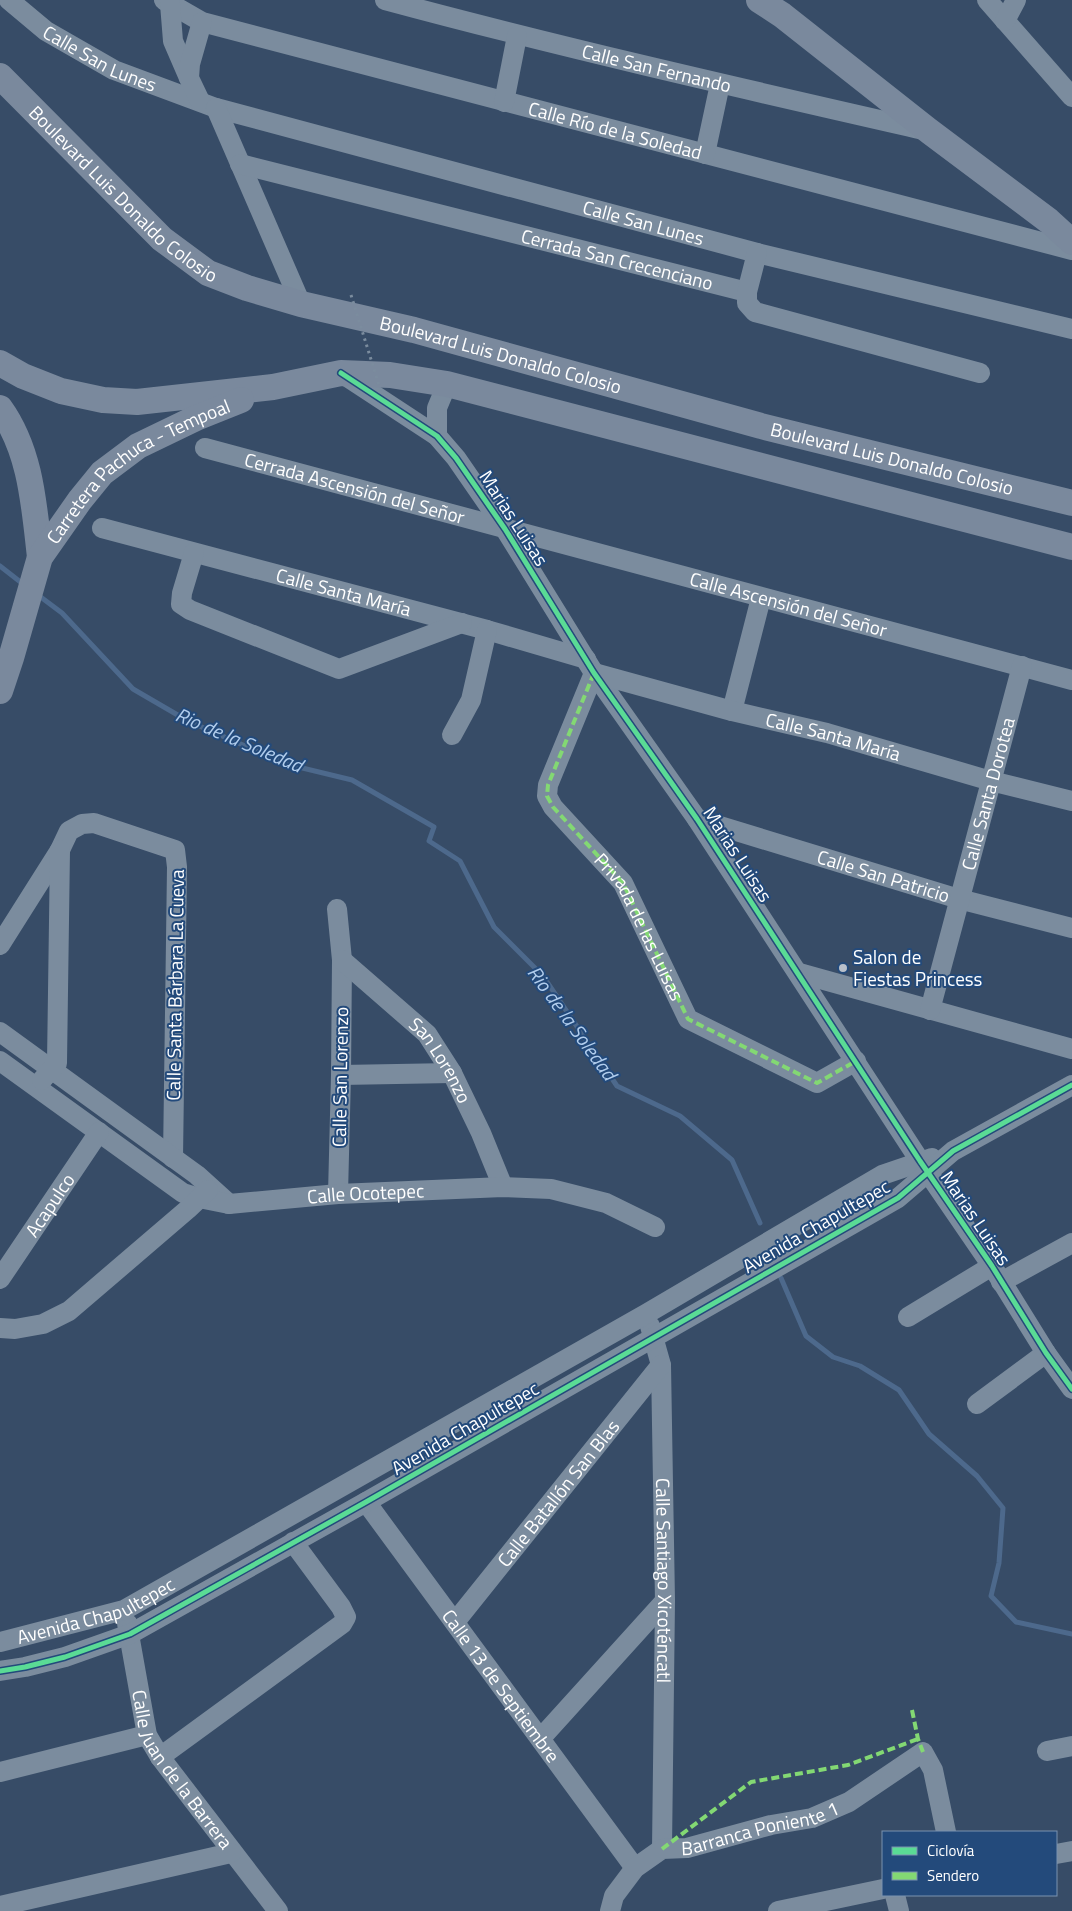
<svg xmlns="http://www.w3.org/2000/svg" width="1072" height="1911" font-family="'Titillium Web',sans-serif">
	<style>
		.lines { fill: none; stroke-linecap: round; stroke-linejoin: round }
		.stream { stroke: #4d698c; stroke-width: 5 }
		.minor { stroke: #7b8c9e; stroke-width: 20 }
		.major { stroke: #7a899d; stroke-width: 26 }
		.path-bridge { stroke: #7b8c9e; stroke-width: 3; stroke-dasharray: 2.5 4; stroke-linecap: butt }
		.quiet { stroke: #83d873; stroke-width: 4; stroke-dasharray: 8 4; stroke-linecap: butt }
		.cycleway-casing { stroke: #234a7b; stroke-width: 8 }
		.cycleway { stroke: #5adb95; stroke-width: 5 }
		.poi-dot { fill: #b9c0ca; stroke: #234a7b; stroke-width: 2 }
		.labels { text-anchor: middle; stroke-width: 4; stroke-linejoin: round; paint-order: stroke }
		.street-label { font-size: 19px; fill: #fff; stroke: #234a7b }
		.poi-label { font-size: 19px; fill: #fff; stroke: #234a7b; text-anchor: start }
		.water-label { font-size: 20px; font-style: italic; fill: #b1cded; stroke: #234a7b }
	</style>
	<rect width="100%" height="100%" fill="#374c67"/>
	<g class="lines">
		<!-- stream -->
		<path class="stream" d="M0,566L23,584
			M38,595L62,613L133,689L188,721L286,764L352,780L434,827L429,841L460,861L494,927L543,976L617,1086L680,1116L732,1160L760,1223
			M781,1278L806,1336L833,1357L860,1366L899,1390L929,1434L977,1476L1003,1508L999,1563L991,1596L1016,1622L1072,1634"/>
		<!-- minor -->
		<g class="minor">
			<path id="s1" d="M9,0L46,31L114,70L216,108L757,253L1072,329"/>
			<path id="s2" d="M164,0L202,22L1072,250"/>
			<path id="s3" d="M385,0C563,48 744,89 924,130"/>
			<path d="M987,0L1072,97"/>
			<path d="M170,4L173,41L189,78"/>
			<path d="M1005,21L1016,0"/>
			<path d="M200,101L189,78L190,64L202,22"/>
			<path d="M504,102L517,36"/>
			<path d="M216,108L301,304"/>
			<path d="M705,154L720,84"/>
			<path id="s4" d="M240,164L747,292"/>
			<path d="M757,253L747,292V303L755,312L980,373"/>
			<path d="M341,373L437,436L456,458L505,529L594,673L697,819L920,1161L992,1266L1046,1353L1072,1389"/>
			<path d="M437,436V408L447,384"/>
			<path id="s5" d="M205,448L1072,680"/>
			<path id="s6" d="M102,528L487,630L586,659"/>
			<path d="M194,553L182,593L181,604L190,610L339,669L462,623"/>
			<path d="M732,711L761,598"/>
			<path d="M452,735L471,700L487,630"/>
			<path id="s7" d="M697,819L959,899L1072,928"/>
			<path d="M337,909L342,960L341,1075L338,1194"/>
			<path d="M0,945L60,850L69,831L82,824L94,823L175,850L177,867L173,1158"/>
			<path id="s8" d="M342,960L427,1034L452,1073L481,1133L503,1187"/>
			<path d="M799,973L1072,1049"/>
			<path id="s9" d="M930,1010L1022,666"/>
			<path d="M0,1032L197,1175L229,1204"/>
			<path id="s10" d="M0,1061L183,1193L199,1198L229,1204L338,1194L503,1187L551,1189L606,1203L655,1227"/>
			<path id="s11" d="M856,1061L817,1083L688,1019L623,883L553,807L547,796L548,785L594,673L732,711L827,733L991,781L1072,801"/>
			<path d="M341,1075L452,1073"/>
			<path d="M42,1080L57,1063L60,850"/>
			<path id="s12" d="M0,1279L99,1132"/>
			<path d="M1001,1282L1072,1243"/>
			<path d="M908,1317L992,1266"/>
			<path id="s13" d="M650,1326L661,1365L665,1601L662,1849"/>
			<path d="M0,1328L15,1329L43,1324L69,1311L188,1209L208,1190"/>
			<path d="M977,1404L1046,1353"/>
			<path id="s14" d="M366,1502L635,1868"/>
			<path id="s15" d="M455,1622L661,1365"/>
			<path id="s16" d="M127,1623L147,1735L160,1757L278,1911"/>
			<path id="s17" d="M0,1642L124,1610L646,1314L882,1175L932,1158"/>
			<path d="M0,1671L25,1667L65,1657L130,1634L366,1502L898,1198L953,1151L1072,1085"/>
			<path d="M541,1738L665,1601"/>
			<path d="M1047,1751L1072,1746"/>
			<path d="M160,1757L342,1624L346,1617L341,1607L293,1542"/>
			<path d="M0,1772L147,1735"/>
			<path d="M1056,1854L1072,1851"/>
			<path d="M895,1895L899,1911"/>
			<path d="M0,1906L231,1853"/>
			<path id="s18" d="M610,1911L614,1896L635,1868L662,1849L687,1848L771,1825L812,1818L849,1802L923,1752L933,1770L946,1832"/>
			<path d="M778,1911L883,1889"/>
		</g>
		<!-- major -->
		<g class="major">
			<path d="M759,0L782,15L929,131L1049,221L1072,242"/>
			<path id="s19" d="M0,76L162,239L208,273L247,288L301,304L414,330L761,426L1072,503"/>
			<path d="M0,363L23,376L61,391L103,400L137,402L273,387L341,373L390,375L447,384L1072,547"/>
			<path d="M0,408C31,451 34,505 40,557"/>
			<path id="s20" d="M0,691L11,658L40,557L80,500L102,473L138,446L196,418L241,400"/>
		</g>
		<!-- path-bridge -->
		<path class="path-bridge" d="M351,295L383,398"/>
		<!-- quiet -->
		<g class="quiet">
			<path id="s21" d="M594,673L548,785L547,796L553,807L623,883L688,1019L817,1083L856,1061"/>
			<path d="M912,1710L918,1739L923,1752"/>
			<path d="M662,1849L751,1782L848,1765L918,1739"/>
		</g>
		<defs>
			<path id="cycleway" d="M341,373L437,436L456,458L505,529L594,673L697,819L920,1161L992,1266L1046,1353L1072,1389
				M0,1671L25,1667L65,1657L130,1634L366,1502L898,1198L953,1151L1072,1085"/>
		</defs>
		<!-- cycleway casing -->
		<use href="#cycleway" class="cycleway-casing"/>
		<!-- cycleway -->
		<use href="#cycleway" class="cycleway"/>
	</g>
	<!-- markers -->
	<circle class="poi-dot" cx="843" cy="968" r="5"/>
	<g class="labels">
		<!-- street labels -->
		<g class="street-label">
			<text dy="7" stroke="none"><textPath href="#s1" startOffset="109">Calle San Lunes</textPath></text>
			<text dy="7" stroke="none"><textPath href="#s3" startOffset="280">Calle San Fernando</textPath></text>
			<text dy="7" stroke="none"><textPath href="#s2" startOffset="471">Calle Río de la Soledad</textPath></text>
			<text dy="7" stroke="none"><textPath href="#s19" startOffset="171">Boulevard Luis Donaldo Colosio</textPath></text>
			<text dy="7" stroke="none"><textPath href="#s1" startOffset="678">Calle San Lunes</textPath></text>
			<text dy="7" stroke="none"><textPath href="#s4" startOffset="389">Cerrada San Crecenciano</textPath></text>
			<text dy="7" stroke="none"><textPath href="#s19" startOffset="591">Boulevard Luis Donaldo Colosio</textPath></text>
			<text dy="7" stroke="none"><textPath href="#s19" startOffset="996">Boulevard Luis Donaldo Colosio</textPath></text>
			<text dy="7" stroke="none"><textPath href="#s20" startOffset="274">Carretera Pachuca - Tempoal</textPath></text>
			<text dy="7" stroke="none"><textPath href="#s5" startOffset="155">Cerrada Ascensión del Señor</textPath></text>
			<text transform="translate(514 518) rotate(57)" y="7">Marias Luisas</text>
			<text dy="7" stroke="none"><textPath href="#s6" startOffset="250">Calle Santa María</textPath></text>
			<text dy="7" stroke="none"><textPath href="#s5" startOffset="604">Calle Ascensión del Señor</textPath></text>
			<text dy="7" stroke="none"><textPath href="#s11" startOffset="835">Calle Santa María</textPath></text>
			<text dy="7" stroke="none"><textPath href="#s9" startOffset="224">Calle Santa Dorotea</textPath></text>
			<text transform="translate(738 854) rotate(57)" y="7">Marias Luisas</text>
			<text dy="7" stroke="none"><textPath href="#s7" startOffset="195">Calle San Patricio</textPath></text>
			<text dy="7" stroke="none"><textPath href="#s21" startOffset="294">Privada de las Luisas</textPath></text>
			<text transform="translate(175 985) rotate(-89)" y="7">Calle Santa Bárbara La Cueva</text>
			<text dy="7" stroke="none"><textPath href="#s8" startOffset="142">San Lorenzo</textPath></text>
			<text transform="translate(340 1077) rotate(-89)" y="7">Calle San Lorenzo</text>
			<text dy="7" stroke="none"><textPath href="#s10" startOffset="410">Calle Ocotepec</textPath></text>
			<text dy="7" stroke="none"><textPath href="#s12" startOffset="89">Acapulco</textPath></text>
			<text transform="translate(976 1218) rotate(56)" y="7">Marias Luisas</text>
			<text transform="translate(816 1226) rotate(-30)" y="7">Avenida Chapultepec</text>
			<text transform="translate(465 1428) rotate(-30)" y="7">Avenida Chapultepec</text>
			<text dy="7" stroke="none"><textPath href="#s15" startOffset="165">Calle Batallón San Blas</textPath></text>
			<text dy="7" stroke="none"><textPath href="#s13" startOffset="256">Calle Santiago Xicoténcatl</textPath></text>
			<text dy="7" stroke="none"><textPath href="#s17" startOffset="101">Avenida Chapultepec</textPath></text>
			<text dy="7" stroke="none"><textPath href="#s14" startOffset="228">Calle 13 de Septiembre</textPath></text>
			<text dy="7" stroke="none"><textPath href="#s16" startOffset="160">Calle Juan de la Barrera</textPath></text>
			<text dy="7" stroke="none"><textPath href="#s18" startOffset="184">Barranca Poniente 1</textPath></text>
		</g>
		<!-- poi labels -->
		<g class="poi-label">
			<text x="853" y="964">Salon de<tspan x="853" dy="22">Fiestas Princess</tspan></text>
		</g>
		<!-- water labels -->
		<g class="water-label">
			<text transform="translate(239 740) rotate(23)" y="7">Rio de la Soledad</text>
			<text transform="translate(572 1023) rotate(54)" y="7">Rio de la Soledad</text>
		</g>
	</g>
	<!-- legend -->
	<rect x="882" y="1831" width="175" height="65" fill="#234a7b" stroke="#7b92b0"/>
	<rect x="892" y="1847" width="25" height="8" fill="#5adb95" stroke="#7b92b0"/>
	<text x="927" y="1856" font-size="15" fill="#ffffff">Ciclovía</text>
	<rect x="892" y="1872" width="25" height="8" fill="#83d873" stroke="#7b92b0"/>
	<text x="927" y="1881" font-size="15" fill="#ffffff">Sendero</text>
</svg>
